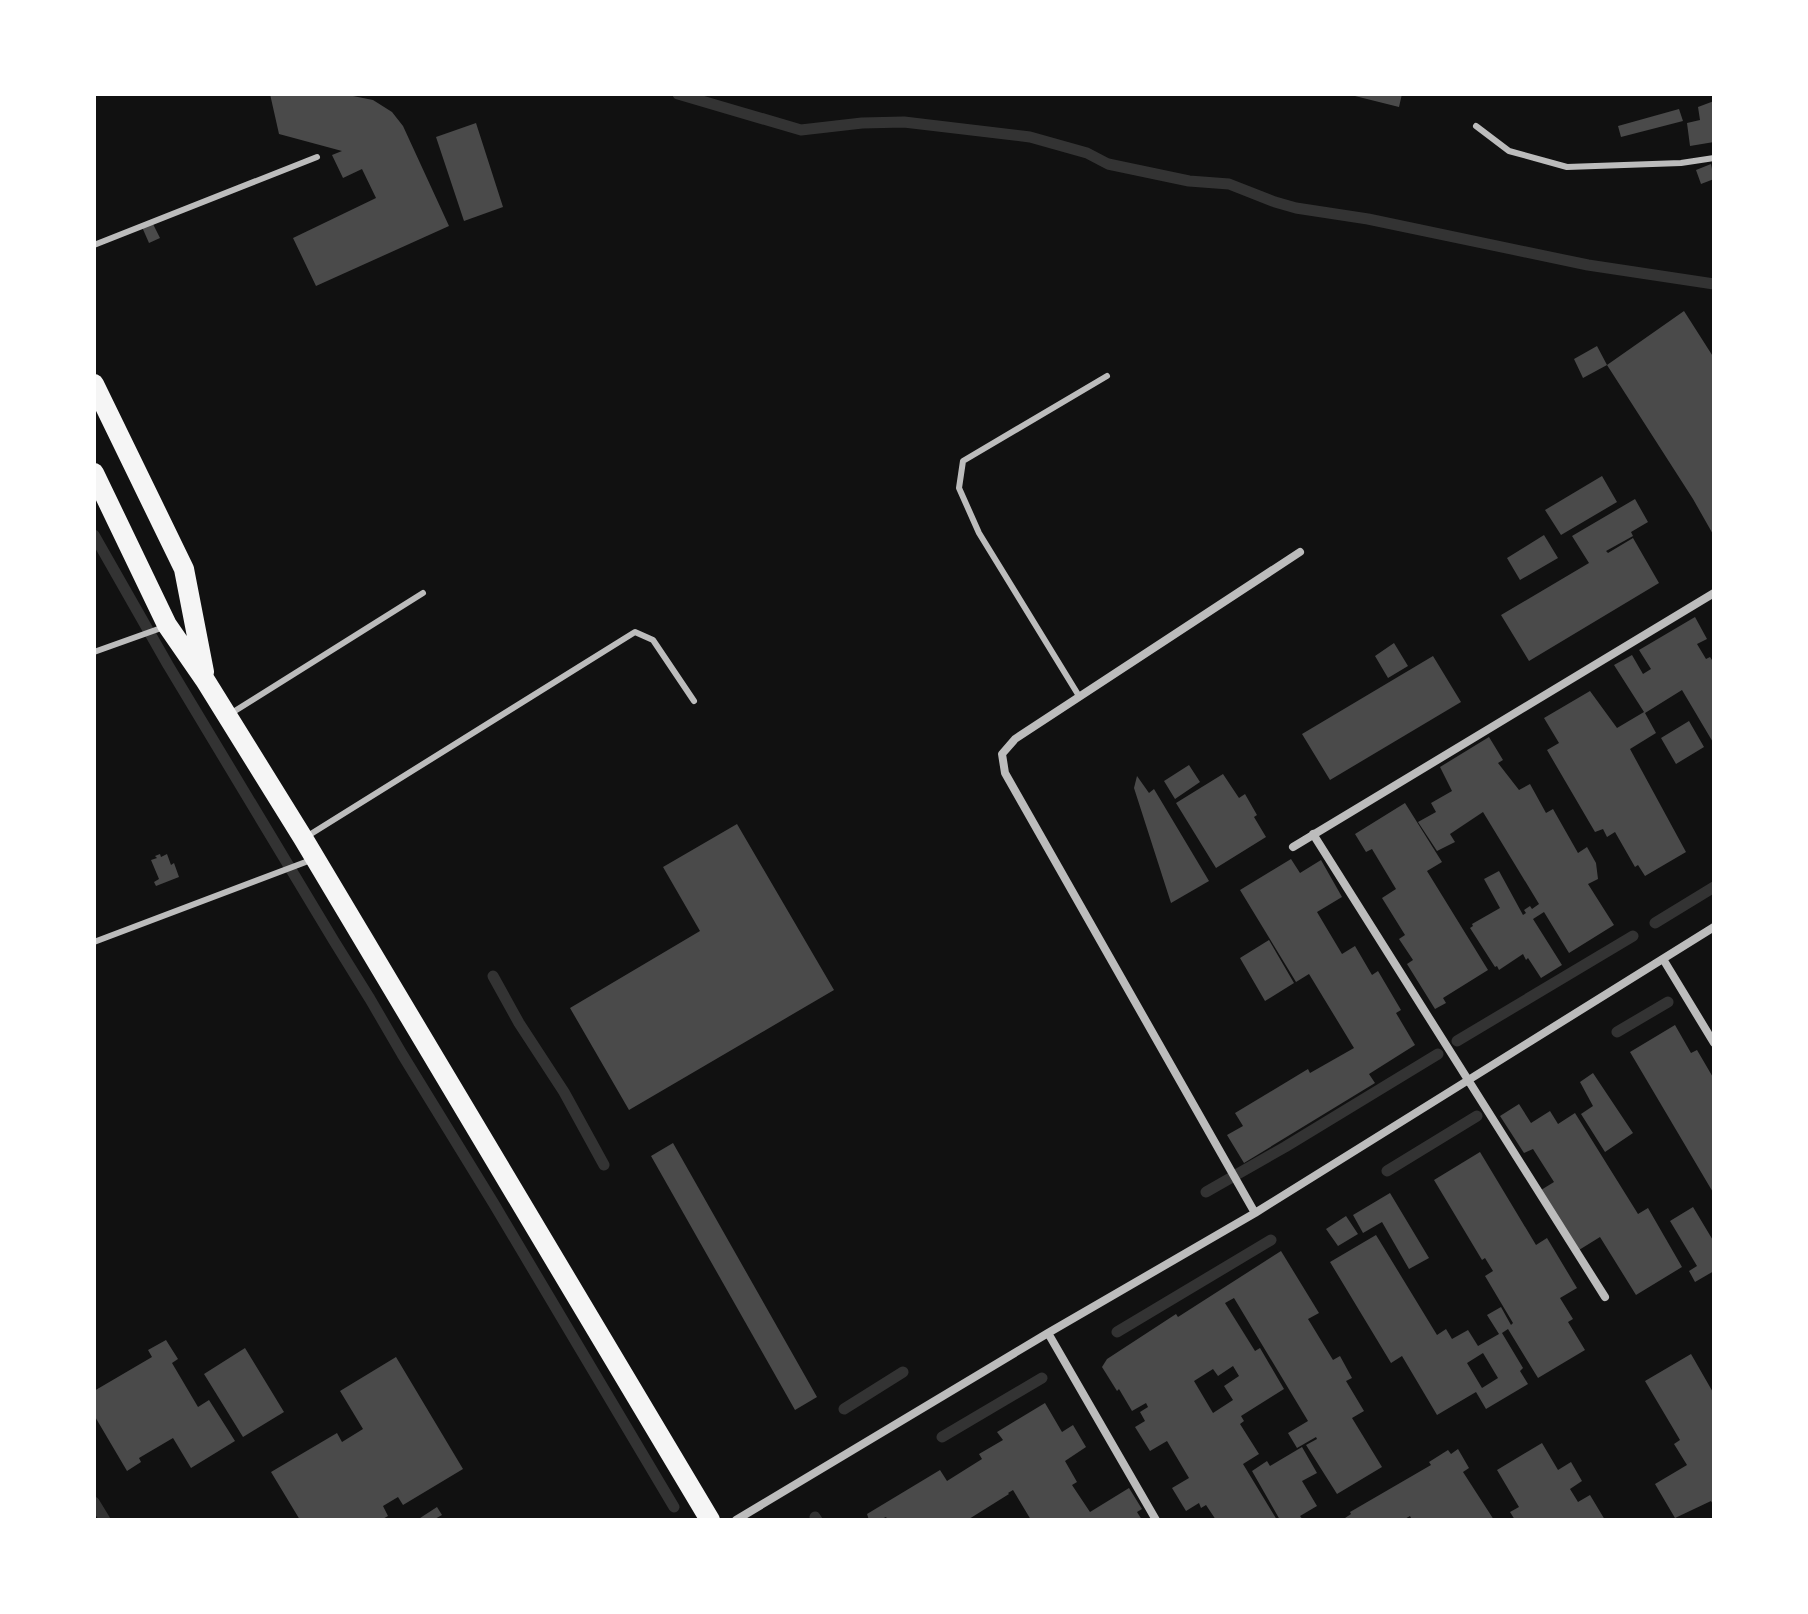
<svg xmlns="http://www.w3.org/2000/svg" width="1808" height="1614" font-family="'Alegreya Sans',sans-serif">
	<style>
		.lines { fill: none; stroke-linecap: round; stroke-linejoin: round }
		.stream { stroke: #333; stroke-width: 11 }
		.building { fill: #4a4a4a; fill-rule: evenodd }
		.service { stroke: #bcbcbc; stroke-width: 6 }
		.minor { stroke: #bcbcbc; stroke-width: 8 }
		.primary { stroke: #f5f5f5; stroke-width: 20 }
	</style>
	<rect width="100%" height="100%" fill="#111"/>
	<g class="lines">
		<!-- stream -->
		<path class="stream" d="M678,94L801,130L862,123L904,122L1030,137L1087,153L1108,164L1189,181L1229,184L1275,202L1296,208L1368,219L1588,265L1714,284
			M94,535L168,665L334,941L370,999L402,1054L494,1204L674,1507
			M1655,923L1714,887
			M493,976L519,1023L564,1092L604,1165
			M1617,1032L1668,1002
			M1457,1041L1633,936
			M1387,1171L1477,1116
			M1206,1192L1285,1147L1438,1054
			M1117,1332L1271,1240
			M844,1409L903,1372
			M942,1437L1042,1378
			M94,1502L105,1520
			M815,1517L817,1520"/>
	</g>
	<!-- building -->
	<path class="building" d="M270,94H343L373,100L392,112L403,126L449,226L316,286L293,238L376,198L362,169L343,178L332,155L342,151L279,134Z
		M1347,94H1402L1399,107Z
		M1714,101V142L1690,146L1687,123L1700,120L1698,107Z
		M1679,109L1683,121L1621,137L1618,126Z
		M476,123L503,207L464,221L436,137Z
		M1711,164L1714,179L1701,184L1696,170Z
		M152,222L160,238L149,243L142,227Z
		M1684,311L1714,358V536L1693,499L1607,365Z
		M1597,346L1607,365L1583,378L1574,359Z
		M1602,476L1617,502L1561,535L1545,510Z
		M1635,499L1648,522L1631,532L1633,536L1606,551L1608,553L1633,538L1659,583L1529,661L1501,615L1589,563L1572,536Z
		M1544,535L1558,558L1520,580L1507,558Z
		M1695,617L1707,639L1697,644L1706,659L1710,657L1712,660L1714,659V744L1682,690L1645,713L1656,733L1630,749L1686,852L1645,876L1638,865L1635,867L1615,832L1607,837L1603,829L1595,832L1547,750L1559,743L1544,718L1590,691L1617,728L1644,712L1614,665L1632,655L1643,674L1651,669L1639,650Z
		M1394,643L1408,666L1388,678L1375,656Z
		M1433,656L1461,702L1330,780L1302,734Z
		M1689,721L1704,747L1676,764L1661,738Z
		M1489,737L1503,760L1498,763L1519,790L1530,784L1546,813L1553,809L1578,853L1587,847L1596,863L1598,879L1588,884L1614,925L1569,953L1544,912L1533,919L1562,965L1541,978L1528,958L1526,960L1523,954L1499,970L1497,966L1495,967L1470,928L1473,926L1472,924L1500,908L1484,879L1499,871L1523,915L1526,913L1524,910L1530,906L1532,909L1539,904L1483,812L1450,834L1455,842L1437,851L1418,822L1436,812L1431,803L1452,791L1440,767Z
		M1189,765L1200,782L1175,799L1164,781Z
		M1223,774L1239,798L1245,794L1257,815L1254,817L1266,837L1216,868L1176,803Z
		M1137,776L1149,793L1154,789L1209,881L1171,903L1134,788Z
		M1405,803L1442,862L1427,871L1488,970L1443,998L1446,1003L1435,1009L1407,964L1413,960L1399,939L1405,935L1382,898L1396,889L1372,849L1366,852L1355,834Z
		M737,824L834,990L629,1110L570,1008L700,931L663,867Z
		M160,854L161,857L167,854L171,865L174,863L179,877L156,886L154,882L159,879L151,860L157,858L155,856Z
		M1291,859L1300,873L1321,860L1342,897L1317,912L1342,954L1355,946L1372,975L1378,971L1401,1010L1396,1013L1415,1045L1369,1074L1375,1083L1244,1163L1227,1135L1243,1126L1235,1113L1308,1069L1310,1073L1354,1048L1309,974L1296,982L1240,890Z
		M1269,940L1294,983L1265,1001L1240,958Z
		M1675,1025L1691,1053L1697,1050L1714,1079V1194L1630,1052Z
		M1593,1073L1633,1133L1605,1152L1581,1114L1593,1106L1580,1082Z
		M1519,1104L1531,1123L1550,1111L1558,1124L1575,1113L1638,1214L1648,1208L1682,1267L1636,1295L1600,1237L1579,1250L1541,1190L1554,1182L1533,1149L1524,1153L1500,1116Z
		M673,1143L817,1397L795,1410L651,1156Z
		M1480,1152L1536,1245L1547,1238L1577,1288L1560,1298L1573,1319L1568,1322L1585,1350L1538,1378L1508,1329L1502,1333L1523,1368L1520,1371L1528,1384L1486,1409L1476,1392L1437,1415L1402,1356L1391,1363L1330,1262L1376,1235L1437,1335L1446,1329L1452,1339L1468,1330L1478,1346L1499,1334L1487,1315L1501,1307L1511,1325L1513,1323L1485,1276L1493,1271L1485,1258L1482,1260L1434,1180ZM1483,1353L1498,1378L1482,1388L1467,1363Z
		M1390,1193L1429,1258L1409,1269L1382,1222L1363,1233L1353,1215Z
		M1693,1207L1714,1242V1271L1695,1282L1689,1271L1697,1266L1670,1221Z
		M1346,1216L1358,1234L1338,1246L1326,1229Z
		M1281,1251L1319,1313L1308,1319L1333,1360L1340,1356L1352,1378L1346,1381L1364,1411L1352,1418L1382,1467L1337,1494L1306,1445L1317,1439L1316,1437L1297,1448L1288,1433L1308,1421L1234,1298L1225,1303L1255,1351L1260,1348L1284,1389L1241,1416L1244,1421L1240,1424L1259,1454L1243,1464L1277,1520H1216L1206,1505L1201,1508L1199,1503L1186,1511L1172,1488L1189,1478L1167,1441L1150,1451L1135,1427L1145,1421L1140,1412L1148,1407L1146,1403L1132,1411L1119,1389L1117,1391L1102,1367L1107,1359L1176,1314L1178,1317ZM1233,1366L1239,1376L1224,1386L1233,1400L1213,1413L1194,1381L1213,1369L1218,1376Z
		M166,1340L178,1359L172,1363L198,1407L209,1400L235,1441L191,1468L173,1438L139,1458L141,1462L127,1471L94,1415V1391L152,1357L148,1350Z
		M245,1348L284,1412L243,1437L204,1374Z
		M1691,1354L1714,1394V1506L1711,1501L1675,1518L1655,1484L1687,1465L1674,1444L1680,1440L1645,1381Z
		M396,1357L463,1469L403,1505L398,1497L383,1506L388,1516L381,1520H300L271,1472L337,1433L342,1442L363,1429L340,1391Z
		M1045,1403L1062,1432L1073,1425L1086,1447L1065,1461L1077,1482L1072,1485L1090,1512L1129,1488L1142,1509L1137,1512L1142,1520H1031L1013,1490L1008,1493L1009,1494L969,1519L970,1520H888L886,1517L879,1520H869L867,1514L940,1470L947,1481L982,1459L979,1454L1003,1440L997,1432Z
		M1542,1443L1558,1470L1571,1462L1582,1481L1570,1489L1578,1502L1590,1495L1605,1520H1515L1510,1512L1519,1507L1497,1470Z
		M1302,1447L1317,1473L1302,1481L1317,1506L1300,1516L1303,1520H1280L1252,1471L1267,1461L1270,1466Z
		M1458,1449L1469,1468L1463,1472L1494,1520H1412L1410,1516L1403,1520H1342L1351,1514L1350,1512L1431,1465L1429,1462L1448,1450L1451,1454Z
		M437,1507L442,1515L433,1520H417Z"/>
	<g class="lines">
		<!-- service -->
		<path class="service" d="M1476,126L1509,151L1567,167L1681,163L1714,158
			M94,245L317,157
			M94,652L164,627
			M1079,696L979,533L959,488L963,461L1107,376
			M230,714L423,593
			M306,837L635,632L653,640L694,701
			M94,942L311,860"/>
		<!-- minor -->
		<path class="minor" d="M1313,834L1605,1297
			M1293,847L1714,593
			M1663,959L1714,1043
			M1255,1213L1005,773L1002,754L1015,739L1300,552
			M1048,1333L1156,1520
			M736,1520L1048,1333L1255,1213L1714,927"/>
		<!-- primary -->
		<path class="primary" d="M94,384L184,569L204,672
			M94,473L167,625L205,680L303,838L710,1520"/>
	</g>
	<!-- border -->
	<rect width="1808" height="1614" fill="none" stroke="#ffffff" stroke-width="192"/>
</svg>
